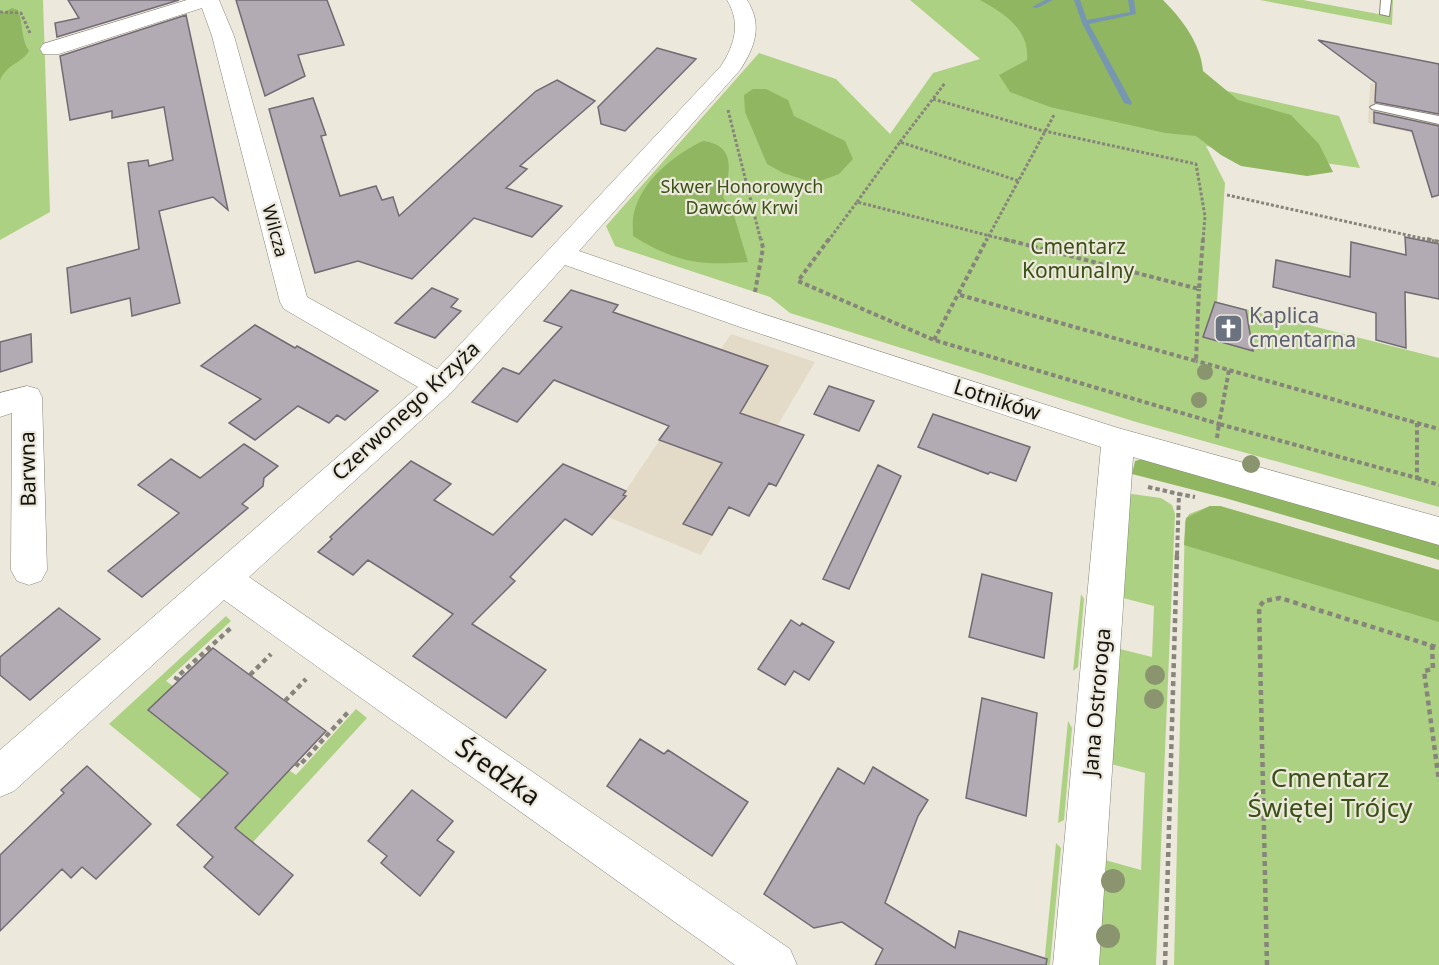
<svg xmlns="http://www.w3.org/2000/svg" width="1439" height="965" font-family="'Noto Sans',sans-serif">
	<style>
		.built { fill: #e3dbc8 }
		.green { fill: #add182 }
		.forest { fill: #90b661 }
		.lines { fill: none; stroke-linecap: round; stroke-linejoin: round }
		.stream { fill: #7796b0; fill-rule: evenodd }
		.building { fill: #b3abb4; stroke: #726a73; stroke-width: 1.5 }
		.lane-casing { stroke: #88847a; stroke-width: 2 }
		.street-casing { stroke: #88847a; stroke-width: 1 }
		.path-far2 { stroke: #87847c; stroke-width: 3; stroke-dasharray: 3 2; stroke-linecap: butt }
		.path-far1 { stroke: #87847c; stroke-width: 4; stroke-dasharray: 4.5 3; stroke-linecap: butt }
		.path { stroke: #87847c; stroke-width: 4.5; stroke-dasharray: 5 4; stroke-linecap: butt }
		.lane { fill: #fff; fill-rule: evenodd }
		.street { fill: #fff; fill-rule: evenodd }
		.tree { fill: #8a956f }
		.labels { text-anchor: middle; stroke-width: 4.5; stroke-linejoin: round; paint-order: stroke }
		.far-park-label { font-size: 18px; fill: #395115; stroke: #ede8dc }
		.far-street-label { font-size: 18px; fill: #14130f; stroke: #ede8dc }
		.park-label { font-size: 21px; fill: #395115; stroke: #ede8dc }
		.worship-label { font-size: 21px; fill: #5b616d; stroke: #ede8dc; text-anchor: start }
		.street-label { font-size: 21px; fill: #14130f; stroke: #ede8dc }
		.near-street-label { font-size: 26px; fill: #14130f; stroke: #ede8dc }
		.near-park-label { font-size: 26px; fill: #395115; stroke: #ede8dc }
	</style>
	<rect width="100%" height="100%" fill="#ede8dc"/>
	<!-- built -->
	<path class="built" d="M1370,83L1439,97V139L1368,123Z
		M731,334L815,362L701,555L608,517Z"/>
	<!-- green -->
	<path class="green" d="M0,0H43L50,212L0,240Z
		M910,0H1142L1201,85L1339,116L1360,168L1206,146L1225,183L1217,302L1439,358V507L1136,422L790,313L770,297L615,246L606,226L759,53L836,79L890,134L933,73L980,59Z
		M1260,0H1303L1389,16L1390,0H1393L1392,25Z
		M1132,494L1161,498L1172,505L1175,514L1156,965H1098L1105,860L1141,870L1145,773L1111,764L1120,649L1152,657L1154,606L1123,598L1130,495Z
		M1210,506H1220L1439,570V965H1174L1185,521L1189,514Z
		M1081,594L1084,599L1078,667L1073,671Z
		M226,616L231,621L166,681L173,686L148,710L261,799L289,770L296,775L356,709L367,718L253,842L109,724Z
		M1068,721L1072,728L1064,820L1058,823Z
		M1056,843L1061,848L1050,965H1044Z"/>
	<!-- forest -->
	<path class="forest" d="M980,0H1163C1182,19 1201,44 1203,71L1238,100L1291,115L1319,144L1333,172L1307,176L1241,166L1221,155L1196,136L1165,133L1050,107L1010,92L999,75L1027,60C1030,30 1004,13 980,0Z
		M12,8L18,10C23,23 21,40 29,51C21,64 8,63 0,80V14Z
		M753,89H766L788,100L794,116L845,141L853,159L839,174L815,183L783,173L767,164L745,112L744,95Z
		M703,141C737,145 730,173 723,197L733,212L748,262C699,266 675,262 633,236C633,229 632,220 634,213C641,181 675,154 703,141Z
		M1142,459L1439,543V560L1225,498L1132,474L1135,461Z
		M1210,506H1220L1439,570V622L1184,545L1186,518Z"/>
	<g class="lines">
		<!-- stream -->
		<path class="stream" d="M1045,0H1053L1037,8L1032,7Z
			M1074,0H1080L1087,20L1130,12L1128,0H1134L1136,14L1089,24L1132,103L1131,105L1124,103L1082,23Z"/>
	</g>
	<!-- building -->
	<path class="building" d="M68,0H179L57,37L55,23L79,18Z
		M236,0H327L344,45L298,55L305,76L265,96Z
		M186,15L228,210L213,197L159,211L180,303L132,316L130,298L71,313L67,268L139,249L128,163L148,160L149,166L173,160L164,107L112,118V111L70,120L60,56Z
		M1318,40L1439,64V114L1375,102L1376,83Z
		M657,48L696,59L625,131L601,124L598,107Z
		M557,80L595,101L520,166L527,169L506,188L562,206L532,237L474,218L412,279L358,261L315,273L269,109L313,98L326,135L321,136L340,196L376,186L382,200L393,197L399,216L536,91Z
		M1374,112L1439,126V195L1432,197L1412,131L1374,123Z
		M1405,237L1439,244V299L1405,292L1406,348L1376,340V313L1273,287L1276,260L1350,277L1351,242L1406,255Z
		M432,288L458,299L451,307L461,311L435,338L395,323Z
		M571,290L618,305L613,312L768,366L740,413L804,435L776,486L769,483L749,516L729,507L712,535L683,524L722,463L659,440L669,426L554,380L517,422L472,402L503,368L519,374L562,327L544,321Z
		M1215,302L1246,310L1253,351L1203,337Z
		M255,325L295,348L297,346L378,391L345,420L337,415L329,423L298,406L255,440L229,423L261,399L201,366Z
		M31,334L32,362L0,372V342Z
		M829,386L874,401L859,431L814,414Z
		M933,414L1030,447L1016,481L990,472L988,474L918,447Z
		M244,444L278,466L264,478L263,486L242,504L248,508L142,597L108,571L179,513L138,485L171,459L200,478Z
		M411,461L451,484L434,500L493,535L563,464L626,491L623,495L626,496L592,535L565,519L510,577L515,581L472,624L546,670L506,718L413,656L453,614L368,560L353,575L318,552L332,539L330,537Z
		M878,465L901,476L849,589L823,579Z
		M982,574L1052,593L1044,658L969,637Z
		M59,608L100,639L30,700L0,675V657Z
		M791,620L800,626L802,623L834,642L809,680L794,671L785,685L758,669Z
		M213,648L326,731L235,828L293,875L259,915L204,867L213,857L177,825L228,773L148,710Z
		M982,698L1037,713L1026,816L966,798Z
		M640,739L664,754L668,750L748,802L712,856L607,786Z
		M87,766L151,824L96,879L82,867L71,878L62,869L0,931V855L64,793L61,790Z
		M873,767L928,800L918,816L885,903L955,948L959,931L1047,959L1046,965H875L883,949L842,922L814,928L764,894L838,768L864,784Z
		M412,790L453,821L437,840L454,852L420,896L381,863L387,856L368,841Z"/>
	<g class="lines">
		<defs>
			<path id="lane" d="M1381,0H1391L1389,16L1380,14Z
				M1376,104L1439,116V124L1372,109L1370,107Z"/>
			<path id="street" d="M187,0H219L234,36L307,297L437,369L721,66C735,44 741,23 727,0H747C763,25 755,47 740,70L579,251L760,313L1118,428L1439,517V545L1133,457L1099,965H1053L1101,447L740,327L565,265L451,393L249,577L790,949L797,965H735L224,600L14,791L0,797V750L418,387L284,309L280,302L212,36L202,8L59,54H43L40,49L43,44Z
				M27,386L38,389L42,397L47,570L41,581L29,585L17,581L11,570L12,413L0,417V393Z"/>
		</defs>
		<!-- lane casing -->
		<use href="#lane" class="lane-casing"/>
		<!-- street casing -->
		<use href="#street" class="street-casing"/>
		<!-- path-far2 -->
		<path class="path-far2" d="M0,12L21,13L30,33
			M933,99L1040,130L1196,164L1205,216L1203,241
			M728,110L761,241
			M900,142L945,83
			M1227,195L1434,241
			M857,202L900,142L1019,181
			M828,241L857,202L1010,241
			M986,241L1054,115"/>
		<!-- path-far1 -->
		<path class="path-far1" d="M829,239L798,281L934,340L1219,424L1229,370L1196,361
			M1004,239L1199,289L1203,239
			M1427,239L1439,242
			M755,292L763,248L761,239
			M960,295L1196,361L1199,289
			M934,340L987,239
			M1417,423L1439,429
			M1217,438L1219,424L1417,478V423L1229,370
			M1417,478L1439,485
			M1148,487L1179,494
			M1177,555L1179,494L1195,497"/>
		<!-- path -->
		<path class="path" d="M1432,645L1433,669L1424,671L1439,781
			M250,675L271,654
			M179,680L176,678L233,626
			M285,701L306,679
			M295,763L299,766L350,710
			M1165,965L1177,553
			M1267,965L1259,607L1264,601L1280,598L1439,648"/>
		<!-- lane -->
		<use href="#lane" class="lane"/>
		<!-- street -->
		<use href="#street" class="street"/>
	</g>
	<!-- trees -->
	<g class="tree">
		<circle cx="1205" cy="372" r="8"/>
		<circle cx="1199" cy="400" r="8"/>
		<circle cx="1251" cy="464" r="9"/>
		<circle cx="1155" cy="675" r="10"/>
		<circle cx="1154" cy="699" r="10"/>
		<circle cx="1113" cy="881" r="12"/>
		<circle cx="1108" cy="936" r="12"/>
	</g>
	<!-- icons -->
	<defs>
		<symbol id="church-square" viewBox="-11 -11 22 22"><rect x="-9" y="-9" width="18" height="18" rx="4" fill="#6b7280" stroke="#ede8dc"/><path d="M-1.2-6h2.4v3.5h3.3v2.4h-3.3V6h-2.4V-.1h-3.3v-2.4h3.3Z" fill="#fff"/></symbol>
	</defs>
	<g fill-rule="evenodd">
		<use href="#church-square" x="1212" y="312" width="33" height="33"/>
	</g>
	<g class="labels">
		<!-- far-park labels -->
		<g class="far-park-label">
			<text x="742" y="193">Skwer Honorowych<tspan x="742" dy="21">Dawców Krwi</tspan></text>
		</g>
		<!-- far-street labels -->
		<g class="far-street-label">
			<text transform="translate(275 231) rotate(75)" y="6">Wilcza</text>
		</g>
		<!-- park labels -->
		<g class="park-label">
			<text x="1078" y="254">Cmentarz<tspan x="1078" dy="24">Komunalny</tspan></text>
		</g>
		<!-- worship labels -->
		<g class="worship-label">
			<text x="1249" y="323">Kaplica<tspan x="1249" dy="24">cmentarna</tspan></text>
		</g>
		<!-- street labels -->
		<g class="street-label">
			<text transform="translate(997 400) rotate(18)" y="7">Lotników</text>
			<text transform="translate(406 411) rotate(-43)" y="7">Czerwonego Krzyża</text>
			<text transform="translate(28 469) rotate(-91)" y="7">Barwna</text>
			<text transform="translate(1097 702) rotate(-85)" y="7">Jana Ostroroga</text>
		</g>
		<!-- near-street labels -->
		<g class="near-street-label">
			<text transform="translate(498 772) rotate(35)" y="9">Średzka</text>
		</g>
		<!-- near-park labels -->
		<g class="near-park-label">
			<text x="1330" y="787">Cmentarz<tspan x="1330" dy="30">Świętej Trójcy</tspan></text>
		</g>
	</g>
</svg>
